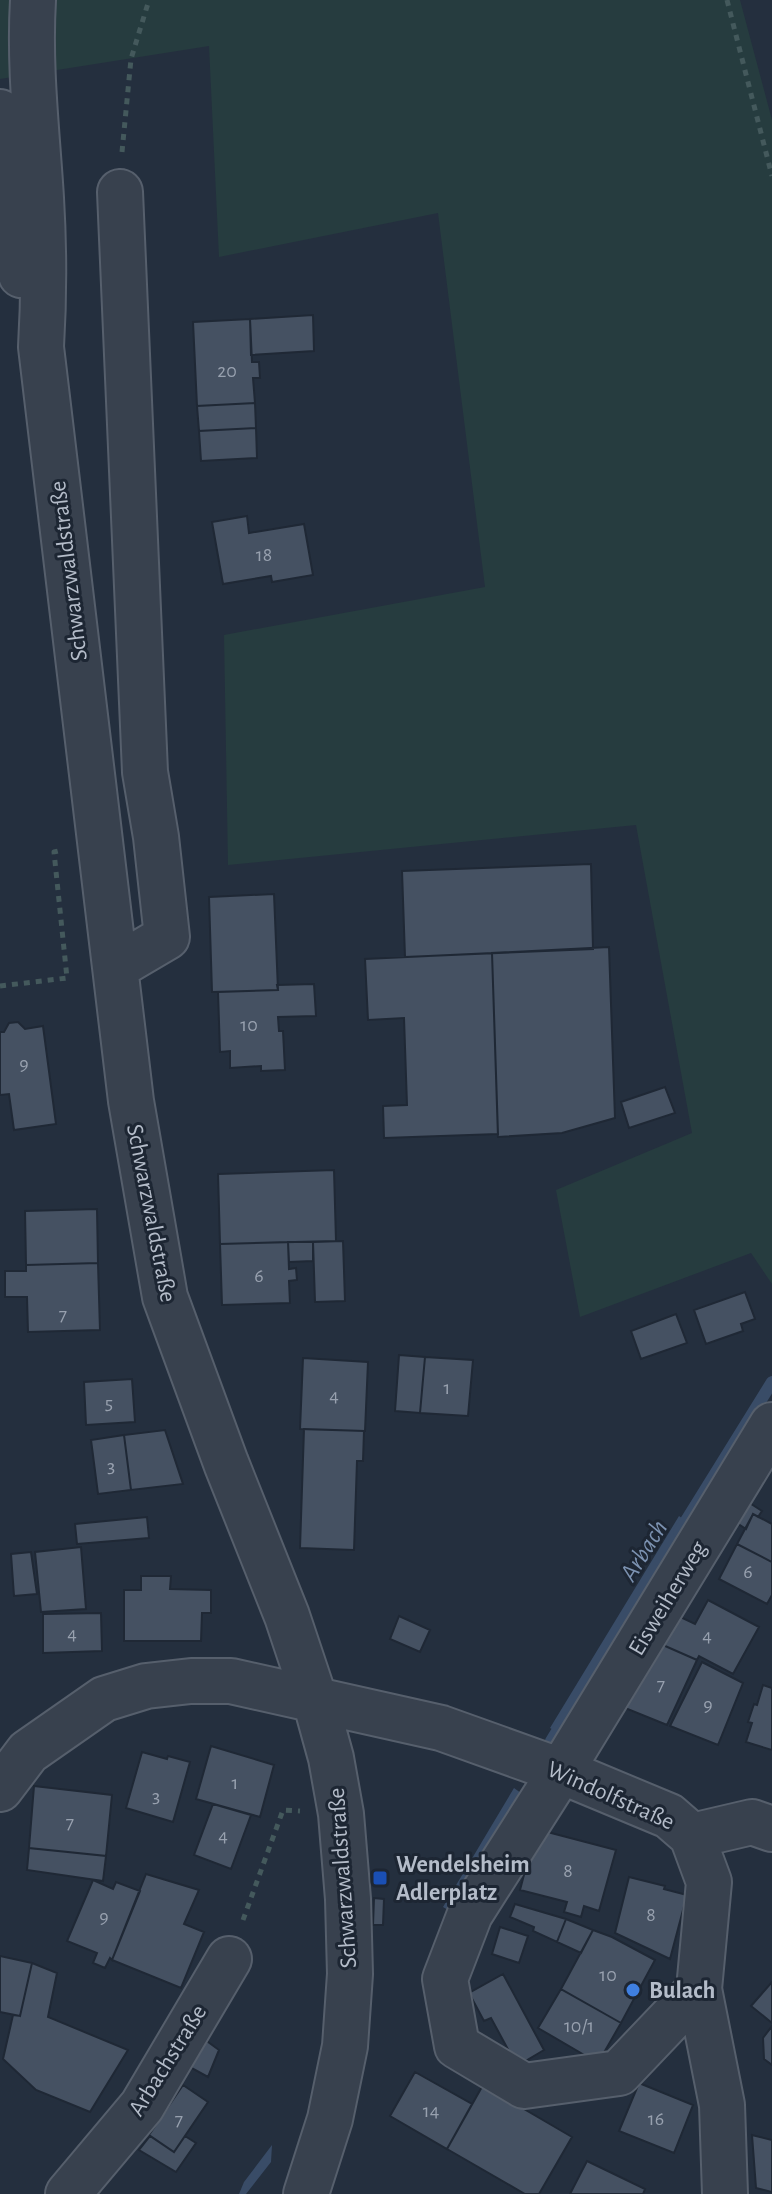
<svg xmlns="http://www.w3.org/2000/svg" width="772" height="2194" font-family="'Alegreya Sans',sans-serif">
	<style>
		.green { fill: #263c3f }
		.water { fill: #394c67 }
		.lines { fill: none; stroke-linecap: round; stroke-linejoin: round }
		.stream { stroke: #394c67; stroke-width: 12 }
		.building { fill: #455162; stroke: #1f2835; stroke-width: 2 }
		.minor-casing { stroke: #565f6c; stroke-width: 48 }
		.path { stroke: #44595c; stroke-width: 5; stroke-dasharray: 6 6; stroke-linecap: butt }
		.minor { stroke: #38414e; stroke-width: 44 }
		.transit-dot { fill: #1a4fb4; stroke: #1d2633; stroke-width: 3 }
		.shop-dot { fill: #3f7fe0; stroke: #1d2633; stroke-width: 3 }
		.labels { text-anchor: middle; stroke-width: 6; stroke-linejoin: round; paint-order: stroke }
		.number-label { font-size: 20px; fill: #98a1af }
		.street-label { font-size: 24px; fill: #b4bcc9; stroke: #1d2633 }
		.poi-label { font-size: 24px; font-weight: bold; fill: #b4bcc9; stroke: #1d2633; text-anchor: start }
		.water-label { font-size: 26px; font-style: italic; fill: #7c92b1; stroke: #1d2633 }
	</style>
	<rect width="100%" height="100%" fill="#242f3e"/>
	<!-- green -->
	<path class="green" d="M0,0H740L772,120V1284L751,1253L580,1317L556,1190L692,1133L636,825L228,865L224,635L485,587L438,213L219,257L209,46L0,79Z"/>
	<!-- water -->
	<path class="water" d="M679,1516L690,1524L562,1735L550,1728Z
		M514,1788L525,1796L455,1914L443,1907Z
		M272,2145L271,2162L246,2194H239L244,2182Z"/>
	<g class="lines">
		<!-- stream -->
		<path class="stream" d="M679,1532L772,1382
			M551,1741L565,1718"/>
	</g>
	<!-- building -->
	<path class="building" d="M313,315L314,351L251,355L250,319Z
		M250,319L252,362H259L260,378H253L255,403L197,406L193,322Z
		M255,403L256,428L199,431L197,406Z
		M256,428L257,458L201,461L199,431Z
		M247,516L249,533L304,524L313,575L272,582L271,576L223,584L212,522Z
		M591,864L593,949L405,957L402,871Z
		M274,894L278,990L212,992L209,897Z
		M609,947L615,1118L562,1133L498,1137L492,953Z
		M492,953L498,1134L384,1138L383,1106L407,1105L404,1018L368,1020L365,959Z
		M314,984L316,1016L278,1017L279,1031H283L285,1070L261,1071V1066L230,1068V1051L220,1052L218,992L278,990L277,985Z
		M18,1022L25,1029L43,1026L56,1124L14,1130L9,1094L0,1095V1032H4L9,1023Z
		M665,1087L675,1113L629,1128L621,1102Z
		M334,1170L336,1241L220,1244L218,1174Z
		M97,1209L98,1263L26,1265L25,1211Z
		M343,1241L345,1301L315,1302L313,1242Z
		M288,1242H313V1261L289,1262Z
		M288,1242L289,1269L296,1268L297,1280L289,1281L290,1303L222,1305L220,1244Z
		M98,1263L100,1330L28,1332L27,1297H5V1271H26V1265Z
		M745,1292L755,1319L741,1324L743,1331L706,1344L694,1310Z
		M676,1314L687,1343L641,1359L631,1331Z
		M399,1355L425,1357L420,1413L395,1411Z
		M425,1357L473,1360L468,1416L420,1413Z
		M303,1358L368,1362L365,1431L300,1429Z
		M132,1379L135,1422L86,1425L84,1382Z
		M304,1429L364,1431L363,1461H357L354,1550L300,1548Z
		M165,1430L183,1484L131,1490L124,1435Z
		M124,1435L131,1490L98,1494L91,1440Z
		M745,1500L762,1511L758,1517L753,1514L746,1529L732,1520Z
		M753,1514L772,1524V1562L737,1544Z
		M147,1517L149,1538L77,1544L75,1524Z
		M737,1544L772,1562V1595L767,1604L719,1579Z
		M81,1547L86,1609L41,1612L35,1552Z
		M31,1552L37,1594L14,1596L11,1554Z
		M141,1576H171L170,1589L211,1590V1613H202L201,1641H124V1590H141Z
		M708,1600L759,1627L733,1674L699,1656L697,1660L656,1642L672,1613L695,1624Z
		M101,1613L102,1651L43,1653V1614Z
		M399,1616L430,1630L420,1652L390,1639Z
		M656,1642L697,1660L667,1725L625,1708Z
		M702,1662L743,1683L718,1745L670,1726Z
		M763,1685L772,1688V1750L746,1742L752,1723L748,1722L754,1704L757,1705Z
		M211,1746L274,1765L260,1817L196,1799Z
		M142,1752L167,1759L168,1756L190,1762L173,1822L126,1808Z
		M34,1786L112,1795L106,1856L29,1848Z
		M213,1804L251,1815L231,1869L194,1855Z
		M536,1829L616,1850L599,1911L584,1906L581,1917L564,1912L567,1902L520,1890Z
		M29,1848L106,1856L103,1881L27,1870Z
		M146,1874L199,1890L184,1924L204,1932L181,1988L112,1960Z
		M629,1877L665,1886L664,1889L687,1895L670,1959L615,1933Z
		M93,1880L113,1889L116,1882L140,1891L112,1960L110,1958L105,1968L93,1963L97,1953L67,1941Z
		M374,1898L384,1899L383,1925H373Z
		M515,1904L566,1919L557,1942L533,1931L534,1927L510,1917Z
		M566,1919L593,1930L581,1953L557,1942Z
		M500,1927L528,1936L519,1963L492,1954Z
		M593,1930L612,1937L655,1960L621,2023L561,1989Z
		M0,1956L32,1963L20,2016L0,2012Z
		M32,1963L57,1973L48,2017L128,2050L90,2112L36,2090L3,2059L13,2015L20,2016Z
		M503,1974L544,2050L517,2066L491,2018L484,2021L469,1993Z
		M772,1982V2023L751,2006Z
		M561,1989L621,2023L598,2063L538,2028Z
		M772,2026V2065L764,2059L763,2038Z
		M204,2039L219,2050L208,2077L186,2065Z
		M415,2072L472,2104L447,2149L390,2116Z
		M639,2083L693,2105L674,2153L619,2131Z
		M183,2085L208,2102L174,2152L149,2135Z
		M483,2085L572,2137L539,2194H525L447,2149Z
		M752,2135L772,2140V2192L756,2188Z
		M150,2136L174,2152L185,2136L196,2143L176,2172L139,2150Z
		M587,2161L645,2189L643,2194H570Z"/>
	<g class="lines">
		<defs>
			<path id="minor" d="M33,0C29,67 37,132 41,198C44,248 44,297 41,347L131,1101L165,1297L226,1463L287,1616L315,1700L331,1758L341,1814L348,1899L350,1974L345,2046L330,2119L306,2194
				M0,112L9,203L21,275
				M116,967L167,937L156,837L145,772L120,192
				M0,1789L28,1752L104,1699L146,1686L191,1681H231L441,1728L561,1771L669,1816L692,1836L709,1882L699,1989L722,2105L725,2194
				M692,1836L752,1822L772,1829
				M699,1989L619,2073L524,2086L457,2046L445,1979L470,1914L561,1771L772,1425
				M68,2194L142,2106L229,1959"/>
		</defs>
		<!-- minor casing -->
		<use href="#minor" class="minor-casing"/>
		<!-- path -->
		<path class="path" d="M727,0L772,176
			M122,152L131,59L149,0
			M0,986L67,978L54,852L58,851
			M243,1920L283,1810L300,1811"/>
		<!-- minor -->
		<use href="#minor" class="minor"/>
	</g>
	<!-- markers -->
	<rect class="transit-dot" x="372" y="1870" width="16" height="16" rx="4"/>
	<circle class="shop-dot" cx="633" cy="1990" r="8"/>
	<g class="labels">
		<!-- number labels -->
		<g class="number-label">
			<text x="227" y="377">20</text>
			<text x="264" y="561">18</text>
			<text x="249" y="1031">10</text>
			<text x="24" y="1070">9</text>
			<text x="259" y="1282">6</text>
			<text x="63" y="1321">7</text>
			<text x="447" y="1394">1</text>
			<text x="334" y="1402">4</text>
			<text x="109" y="1409">5</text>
			<text x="111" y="1472">3</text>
			<text x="748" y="1578">6</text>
			<text x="72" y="1640">4</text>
			<text x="707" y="1642">4</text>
			<text x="661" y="1691">7</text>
			<text x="708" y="1711">9</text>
			<text x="235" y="1789">1</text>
			<text x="156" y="1802">3</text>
			<text x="70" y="1829">7</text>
			<text x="223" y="1842">4</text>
			<text x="568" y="1877">8</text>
			<text x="651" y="1921">8</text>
			<text x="104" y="1923">9</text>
			<text x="608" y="1981">10</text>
			<text x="579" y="2032">10/1</text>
			<text x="431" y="2117">14</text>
			<text x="656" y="2125">16</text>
			<text x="179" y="2126">7</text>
		</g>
		<!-- street labels -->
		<g class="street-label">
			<text transform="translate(68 571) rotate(-97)" y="8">Schwarzwaldstraße</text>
			<text transform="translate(152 1213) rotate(79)" y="8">Schwarzwaldstraße</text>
			<text transform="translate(667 1598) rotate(-59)" y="8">Eisweiherweg</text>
			<text transform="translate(611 1795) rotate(24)" y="8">Windolfstraße</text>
			<text transform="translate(342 1878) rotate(-94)" y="8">Schwarzwaldstraße</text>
			<text transform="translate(167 2060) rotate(-58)" y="8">Arbachstraße</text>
		</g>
		<!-- poi labels -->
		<g class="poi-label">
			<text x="396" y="1872">Wendelsheim<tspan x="396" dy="28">Adlerplatz</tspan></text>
			<text x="649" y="1998">Bulach</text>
		</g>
		<!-- water labels -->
		<g class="water-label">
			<text transform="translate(643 1550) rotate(-58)" y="9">Arbach</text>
		</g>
	</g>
</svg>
